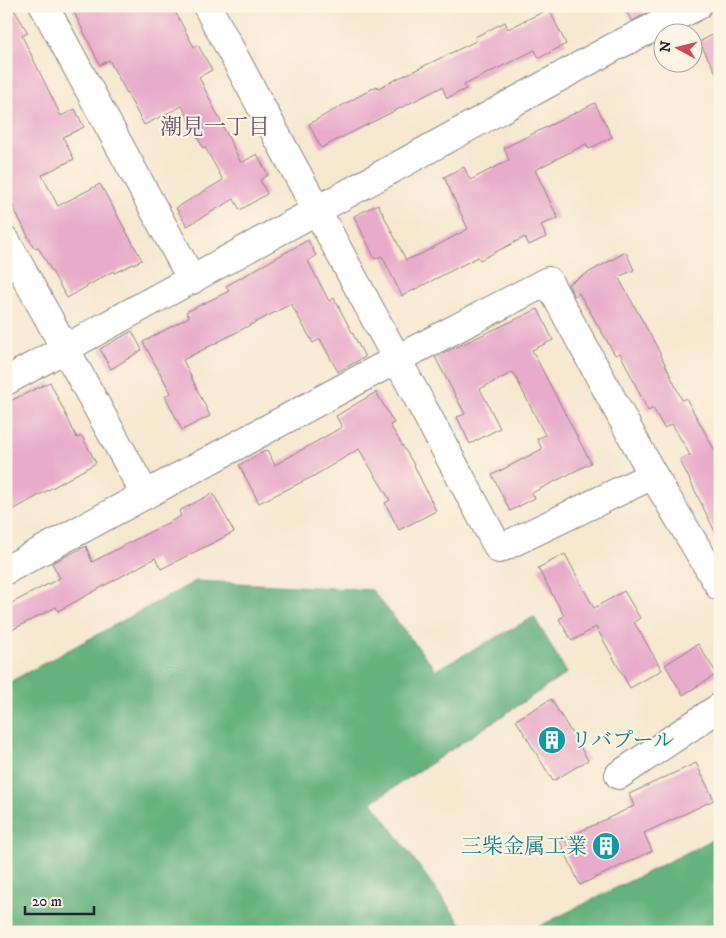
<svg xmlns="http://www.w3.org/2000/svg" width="726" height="938" font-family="'IM FELL DW Pica','Noto Serif JP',serif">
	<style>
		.forest { fill: #65b27c; stroke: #446a5c }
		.building { fill: #e8acca }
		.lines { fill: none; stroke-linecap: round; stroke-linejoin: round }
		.minor-casing { stroke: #8c8585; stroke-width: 30 }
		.minor { stroke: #fff; stroke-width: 28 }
		.labels { text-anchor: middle; stroke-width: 4; stroke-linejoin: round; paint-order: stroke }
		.culture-label { font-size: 21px; fill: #0d838f; stroke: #fcf5e5; text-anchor: start }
		.neighbourhood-label { font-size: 22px; fill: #67526d; stroke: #fcf5e5 }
	</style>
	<rect width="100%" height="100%" fill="#fcf5e5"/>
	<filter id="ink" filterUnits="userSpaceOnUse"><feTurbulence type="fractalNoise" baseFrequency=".02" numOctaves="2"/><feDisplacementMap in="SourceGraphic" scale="10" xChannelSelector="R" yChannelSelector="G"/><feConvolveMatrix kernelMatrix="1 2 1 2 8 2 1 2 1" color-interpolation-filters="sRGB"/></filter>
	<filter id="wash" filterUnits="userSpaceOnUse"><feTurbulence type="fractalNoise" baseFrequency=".0096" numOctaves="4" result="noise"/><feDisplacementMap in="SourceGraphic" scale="20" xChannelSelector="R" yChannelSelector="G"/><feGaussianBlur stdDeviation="1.12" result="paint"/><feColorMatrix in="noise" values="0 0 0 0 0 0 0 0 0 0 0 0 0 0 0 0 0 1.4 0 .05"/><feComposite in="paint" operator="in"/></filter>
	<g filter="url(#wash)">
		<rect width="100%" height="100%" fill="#f5e8cf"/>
		<!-- forest -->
		<path class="forest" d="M196,581L372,590L436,670L534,617L567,673L372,802L467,932H6V684Z
			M720,836V932H528Z"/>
		<g id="blocks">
			<!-- building -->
			<path class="building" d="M6,6H12L28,33L22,36L61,116L75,109L84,127L63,137L74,159L42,175L58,206L100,184L142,260L114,273L113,271L67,298L38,247L34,248L6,193Z
				M71,6H172L194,47L198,45L212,70L199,77L241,163L257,154L268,175L260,180L267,194L240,210L234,199L187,226L176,208L223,180L205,147L203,148L182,106L144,125L109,60L100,65Z
				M623,6H661L632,21Z
				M549,9L566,44L539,58L535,50L464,85L466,89L447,98L442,87L321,148L309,124L377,86L378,88L476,41L475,37L505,22L508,29Z
				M720,31V80L699,42Z
				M595,103L612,137L589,149L586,144L535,170L558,218L541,225L546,237L529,245L525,237L480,260L478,257L402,296L382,256L375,259L354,216L378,204L406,260L419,255L468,229L444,177L464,167L470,180L509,160L504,148Z
				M308,240L316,256L308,261L329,301L334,298L365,357L338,372L320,339L313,343L291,304L183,360L210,416L182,430L165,396L171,393L143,342L189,317L186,312L229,291L226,286Z
				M626,252L634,270L618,277L656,345L682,400L686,398L720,460V542L680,460L690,455L672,424L664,428L653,408L648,411L620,353L615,355L579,293L574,296L568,284Z
				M538,309L553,340L532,350L591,463L532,493L535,498L510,511L492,475L542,449L537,439L545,435L513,372L480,389L500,428L470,444L457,417L465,414L435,357Z
				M132,331L142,350L111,369L100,349Z
				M50,382L77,438L82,436L96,463L6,514V403Z
				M376,392L394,423L390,425L413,463L436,511L399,530L385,503L390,500L359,449L312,477L259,503L239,465L267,450L275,465L342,427L336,416Z
				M213,493L234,532L161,569L155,558L58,611L56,607L6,633V606L60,578L52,563L86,546L92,562L181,516L179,511Z
				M565,554L594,608L624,591L640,618L634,622L662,670L630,688L596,627L572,641L559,619L564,616L538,568Z
				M698,644L717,674L683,695L665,665Z
				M551,699L588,760L553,781L516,720Z
				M696,763L714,800L644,833L652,851L580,885L560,841L634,806L629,794Z"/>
		</g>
	</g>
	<g filter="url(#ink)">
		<use href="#blocks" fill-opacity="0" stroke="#8c8585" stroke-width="1"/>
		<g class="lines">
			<defs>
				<path id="minor" d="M44,6L192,280
					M207,6L499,549L653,475
					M6,241L145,494
					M6,381L616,46L697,6
					M6,570L397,359L548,281L653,475L720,587
					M619,775L720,707"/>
			</defs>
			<!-- minor casing -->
			<use href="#minor" class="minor-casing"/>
			<!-- minor -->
			<use href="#minor" class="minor"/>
		</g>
	</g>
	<!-- icons -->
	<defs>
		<symbol id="building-disc" viewBox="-11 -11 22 22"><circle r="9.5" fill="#0f9aa8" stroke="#fcf5e5"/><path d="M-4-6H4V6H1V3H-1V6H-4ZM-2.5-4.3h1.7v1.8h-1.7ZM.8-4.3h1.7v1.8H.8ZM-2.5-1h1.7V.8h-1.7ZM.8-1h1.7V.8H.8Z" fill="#fff"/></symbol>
	</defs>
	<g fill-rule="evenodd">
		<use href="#building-disc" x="536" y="724" width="32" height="32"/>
		<use href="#building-disc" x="590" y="830" width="32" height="32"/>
	</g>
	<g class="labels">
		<!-- culture labels -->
		<g class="culture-label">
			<text x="571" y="747">リバプール</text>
			<text x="587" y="853" text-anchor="end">三柴金属工業</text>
		</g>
		<!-- neighbourhood labels -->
		<g class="neighbourhood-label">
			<text x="215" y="134">潮見一丁目</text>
		</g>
	</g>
	<!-- margin -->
	<rect width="726" height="938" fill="none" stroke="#fcf5e5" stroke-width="25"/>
	<!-- north arrow -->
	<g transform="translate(678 48) rotate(277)"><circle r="24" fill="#fcf5e5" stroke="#a5a1a1"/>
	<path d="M0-4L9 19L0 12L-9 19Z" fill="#d1495b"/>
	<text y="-8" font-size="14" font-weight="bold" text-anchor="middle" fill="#22223b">N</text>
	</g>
	<!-- scale -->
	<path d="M25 906v8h69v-8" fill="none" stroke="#22223b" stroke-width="2.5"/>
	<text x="32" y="906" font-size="15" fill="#22223b" stroke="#fcf5e5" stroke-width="4" paint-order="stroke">20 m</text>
</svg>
